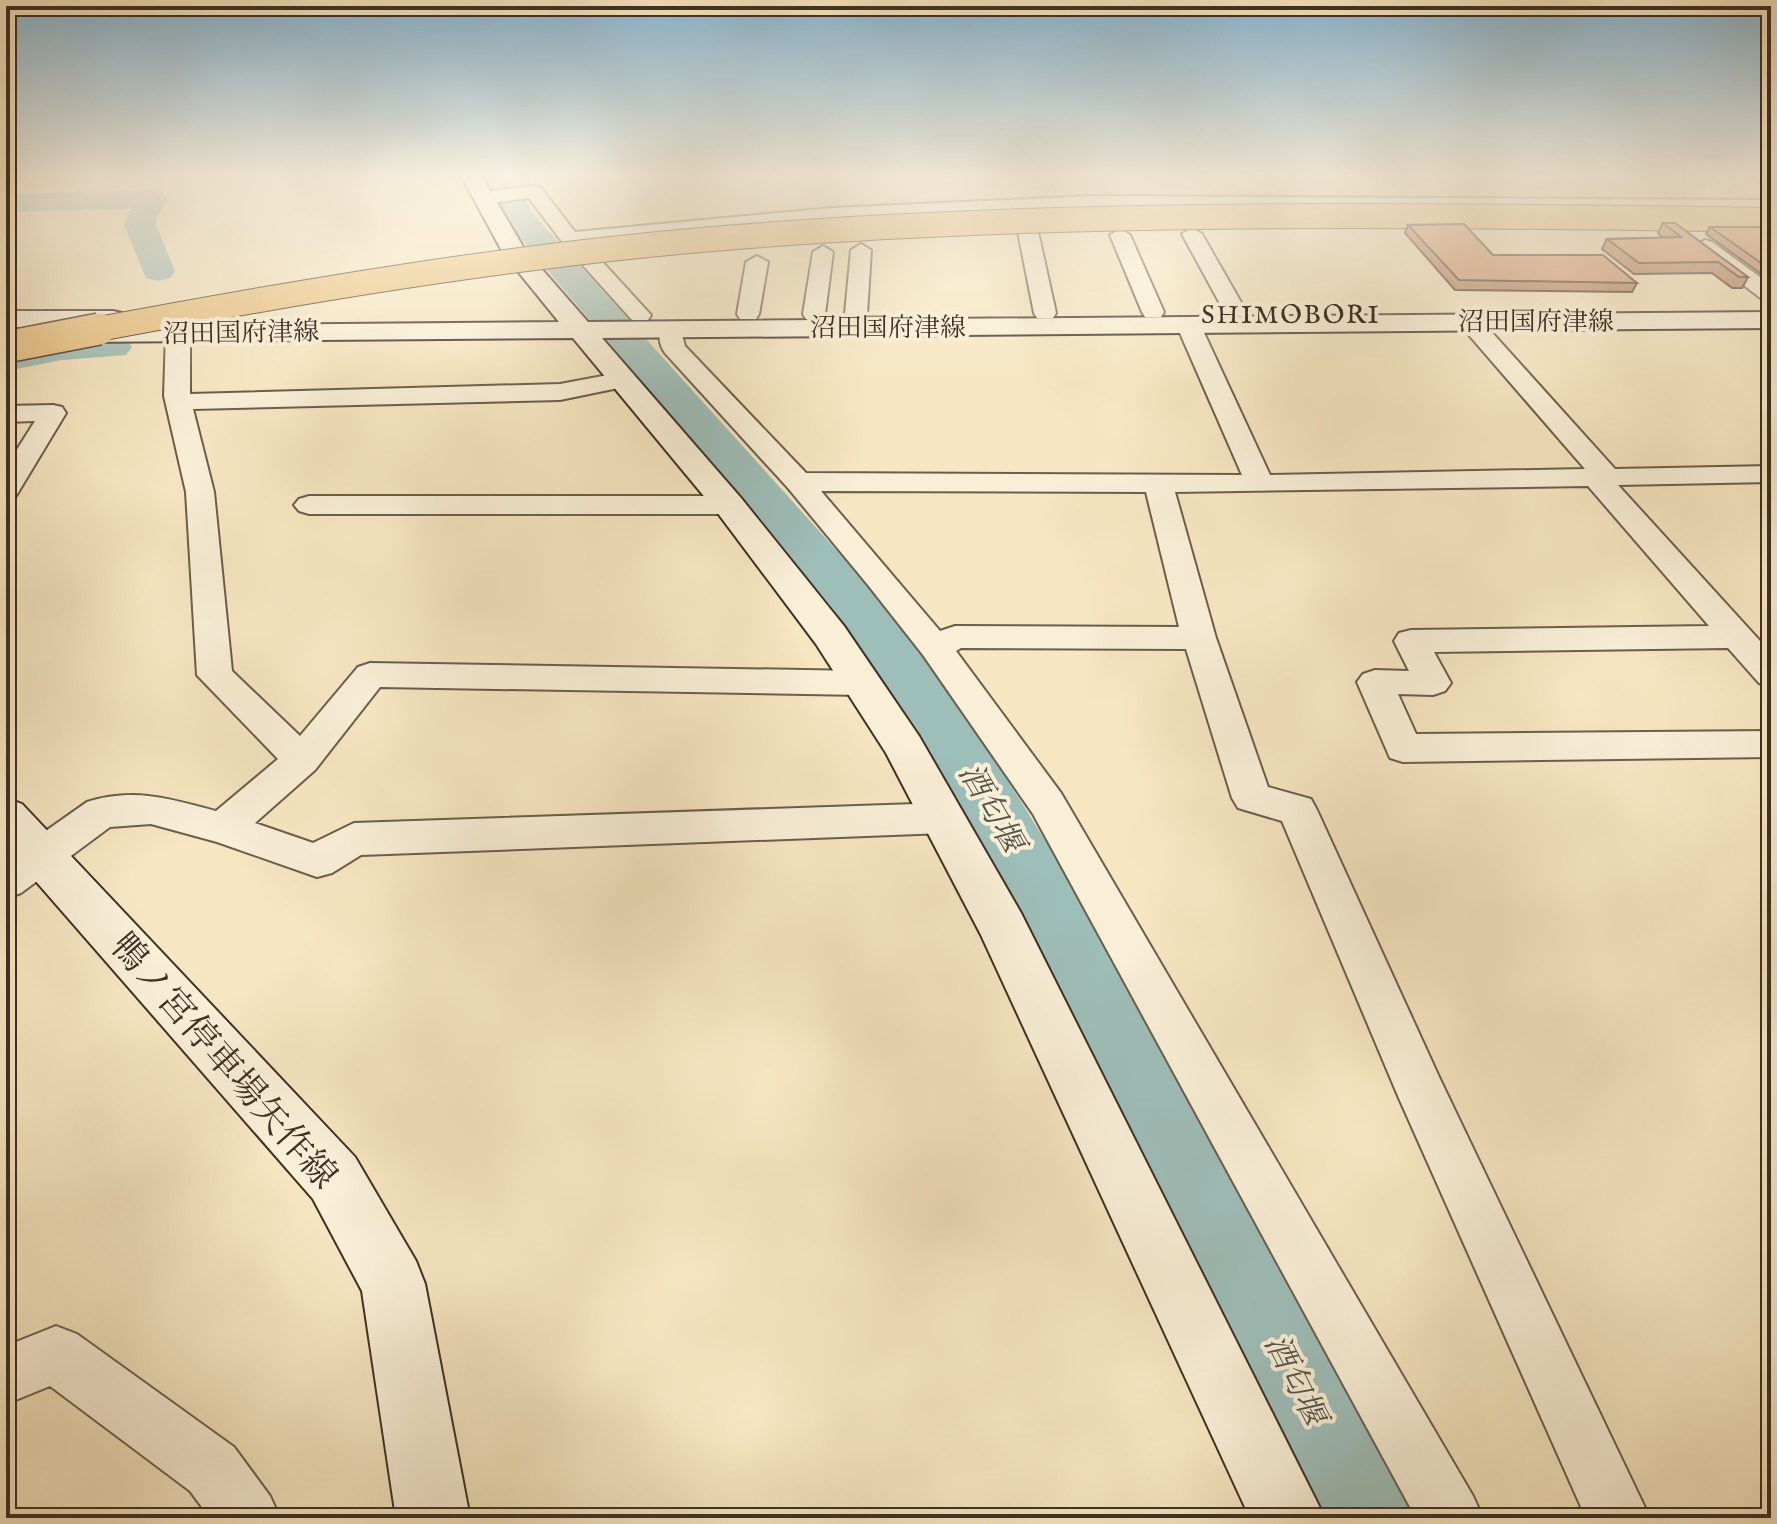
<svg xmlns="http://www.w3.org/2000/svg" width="1777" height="1524" font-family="'IM FELL English','Noto Serif JP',serif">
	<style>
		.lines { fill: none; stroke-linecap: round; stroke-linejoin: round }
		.river { fill: #9ebeb9; fill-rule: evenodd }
		.street-casing { stroke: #6b5e4c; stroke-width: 4 }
		.secondary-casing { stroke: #3d3025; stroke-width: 4 }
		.street { fill: #f9efd7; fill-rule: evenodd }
		.secondary { fill: #f9efd7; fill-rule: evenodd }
		.highway-bridge-far1-casing { stroke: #3d3025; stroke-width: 26; stroke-linecap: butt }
		.highway-bridge-casing { stroke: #3d3025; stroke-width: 34; stroke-linecap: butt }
		.highway-bridge-far1 { stroke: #ebc380; stroke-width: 24 }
		.highway-bridge { stroke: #ebc380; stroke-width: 31 }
		.wall { fill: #b78362; stroke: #3d3025; stroke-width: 2 }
		.building { fill: #d59872; stroke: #3d3025; stroke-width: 2 }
		.labels { text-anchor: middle; stroke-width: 8; stroke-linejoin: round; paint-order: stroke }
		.far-neighbourhood-label { font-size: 26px; letter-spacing: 2px; fill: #3d3025; stroke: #f9efd7 }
		.far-street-label { font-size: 26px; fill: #3d3025; stroke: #f9efd7 }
		.water-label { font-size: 32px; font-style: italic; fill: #55544a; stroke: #f9efd7 }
		.near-street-label { font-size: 36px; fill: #3d3025; stroke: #f9efd7 }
	</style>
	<rect width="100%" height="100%" fill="#f6e6c1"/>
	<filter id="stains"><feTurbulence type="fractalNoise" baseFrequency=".0025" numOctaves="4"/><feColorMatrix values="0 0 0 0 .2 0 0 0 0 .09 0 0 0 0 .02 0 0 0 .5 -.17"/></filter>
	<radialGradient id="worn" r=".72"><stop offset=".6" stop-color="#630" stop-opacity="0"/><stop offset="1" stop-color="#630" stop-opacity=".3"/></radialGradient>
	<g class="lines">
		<!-- river -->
		<path class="river" d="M482,177H510L535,216L867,584L961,705L1099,927L1402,1483L1417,1518H1314L1049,968L918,730L831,606L512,228Z
			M152,190L163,193L167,199L156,219V225L175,271L170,278L158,281L146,278L124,225L131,209L6,212V194Z
			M113,336L126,339L132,347L126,355L62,360L6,371V347L62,338Z"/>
		<defs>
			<path id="street" d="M534,186L541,188L575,232L831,208L1093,196L1771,200V212L1093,208L831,220L585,243L651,315L648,320H632L563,243L529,198L483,204L474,198L483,192Z
				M1027,221L1037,227L1056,313L1053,318H1037L1034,313L1017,227Z
				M1192,228L1202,234L1246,311L1243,316H1227L1224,311L1182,234Z
				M1120,229L1130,235L1164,312L1161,317H1145L1142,312L1110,235Z
				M1705,240L1712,242L1771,285V302L1763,300L1698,250L1695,246Z
				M861,244L871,250L867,314L864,319H848L845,314L851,250Z
				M823,246L833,252L825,314L822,319H806L803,314L813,252Z
				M757,256L768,262L759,314L756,319H740L737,314L746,262Z
				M1470,315L1478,317L1615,469L1771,466V482L1618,485L1771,653V687L1759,683L1728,648L1434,652L1451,683L1445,691L1433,695L1398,694L1416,734L1771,731V757L1403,762L1390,758L1357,682L1363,674L1375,670L1409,671L1394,641L1399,633L1411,630L1709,626L1588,486L1175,492L1216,638L1268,787L1311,799L1317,810L1440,1079L1650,1518H1586L1398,1096L1282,821L1238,808L1232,798L1186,649L961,648L956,651L1061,793L1473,1496L1483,1518H1416L1033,814L923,655L868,585L788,488L665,353C659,345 657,331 663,323H679L685,346L806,473L1242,475L1176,324L1180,319H1196L1200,324L1270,475L1585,469L1462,327L1458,322L1462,317ZM821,491L1146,492L1179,627L955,626L940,631Z
				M178,326L186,328L190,333V394L560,384L624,372L633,375L637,380L633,385L560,400L193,409L214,492L232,671L300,736L358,667L370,663L862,671L874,675L880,683L874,691L862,695L380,687L315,770L255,823L313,843L354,823L945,803L959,807L965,818L959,829L945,833L361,855L332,873L317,877L217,842L151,824L110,827L21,893L6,898V859L87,802C134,787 171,799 216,811L278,759L197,675L186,492L164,396L166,333L170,328Z
				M53,405L62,407L66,413L16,496L6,499V467L35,421L6,422V406Z
				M309,496H729L739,499L744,505L739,511L729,514H309L299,511L294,505L299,499Z
				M56,1326L77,1334L234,1447L270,1496L280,1518H210L190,1491L50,1386L6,1404V1346Z"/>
			<path id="secondary" d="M462,177H482L525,250L588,322L1771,312V328L602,338L741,498L844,626L919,736L1021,913L1325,1518H1250L981,935L886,753L816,644L717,512L573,338L81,342L71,340L67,334L76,327H6V311H113L122,313L126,319L119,326L559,322L503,253Z
				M6,798L22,804L355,1157L416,1261L425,1284L470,1518H396L362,1291L313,1199L6,847Z"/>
		</defs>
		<!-- street casing -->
		<use href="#street" class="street-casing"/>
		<!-- secondary casing -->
		<use href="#secondary" class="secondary-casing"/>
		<!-- street -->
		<use href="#street" class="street"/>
		<!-- secondary -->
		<use href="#secondary" class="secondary"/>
		<defs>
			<path id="highway-bridge-far1" d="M88,331C291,293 495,258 701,240C1057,209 1415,215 1771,220"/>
			<path id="highway-bridge" d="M6,347L99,329"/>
		</defs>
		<!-- highway-bridge-far1 casing -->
		<use href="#highway-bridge-far1" class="highway-bridge-far1-casing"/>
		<!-- highway-bridge casing -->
		<use href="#highway-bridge" class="highway-bridge-casing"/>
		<!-- highway-bridge-far1 -->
		<use href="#highway-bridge-far1" class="highway-bridge-far1"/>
		<!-- highway-bridge -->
		<use href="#highway-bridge" class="highway-bridge"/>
	</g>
	<!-- wall -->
	<path class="wall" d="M1663,223L1748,277L1742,288H1732L1712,273L1634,274L1602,249L1607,239L1663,238L1658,233Z
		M1408,225L1493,255L1637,283L1632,292L1455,290L1405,233Z
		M1710,227H1771V281L1706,234Z"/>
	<!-- building -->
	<path class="building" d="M1663,223H1675L1748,277H1739L1718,262L1639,263L1607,239L1681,237Z
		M1464,224L1493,255H1603L1637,283L1459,280L1408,225Z
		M1710,227H1771V270Z"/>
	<!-- sky -->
	<linearGradient id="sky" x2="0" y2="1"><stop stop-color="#8ab8d5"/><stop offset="0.45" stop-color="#fbf4e3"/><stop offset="1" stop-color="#fbf4e3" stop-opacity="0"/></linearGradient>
	<rect width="1777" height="390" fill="url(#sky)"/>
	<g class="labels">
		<!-- far-neighbourhood labels -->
		<g class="far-neighbourhood-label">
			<text x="1291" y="323">SHIMOBORI</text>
		</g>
		<!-- far-street labels -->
		<g class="far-street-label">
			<text x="1536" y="330">沼田国府津線</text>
			<text x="888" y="336">沼田国府津線</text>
			<text transform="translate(241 332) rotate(-1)" y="9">沼田国府津線</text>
		</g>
		<!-- water labels -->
		<g class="water-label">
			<text transform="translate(992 807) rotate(60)" y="11">酒匂堰</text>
			<text transform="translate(1296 1379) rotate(63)" y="11">酒匂堰</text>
		</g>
		<!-- near-street labels -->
		<g class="near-street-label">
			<text transform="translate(225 1060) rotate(49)" y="13">鴨ノ宮停車場矢作線</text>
		</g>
	</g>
	<!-- margin -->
	<rect width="1777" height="1524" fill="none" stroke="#f6e6c1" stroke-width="32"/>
	<rect x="8" y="8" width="1761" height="1508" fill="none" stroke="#3d3025" stroke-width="4"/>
	<rect x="16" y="16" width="1745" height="1492" fill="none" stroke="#3d3025" stroke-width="2"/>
	<rect width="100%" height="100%" filter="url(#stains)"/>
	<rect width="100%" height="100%" fill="url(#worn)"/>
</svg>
